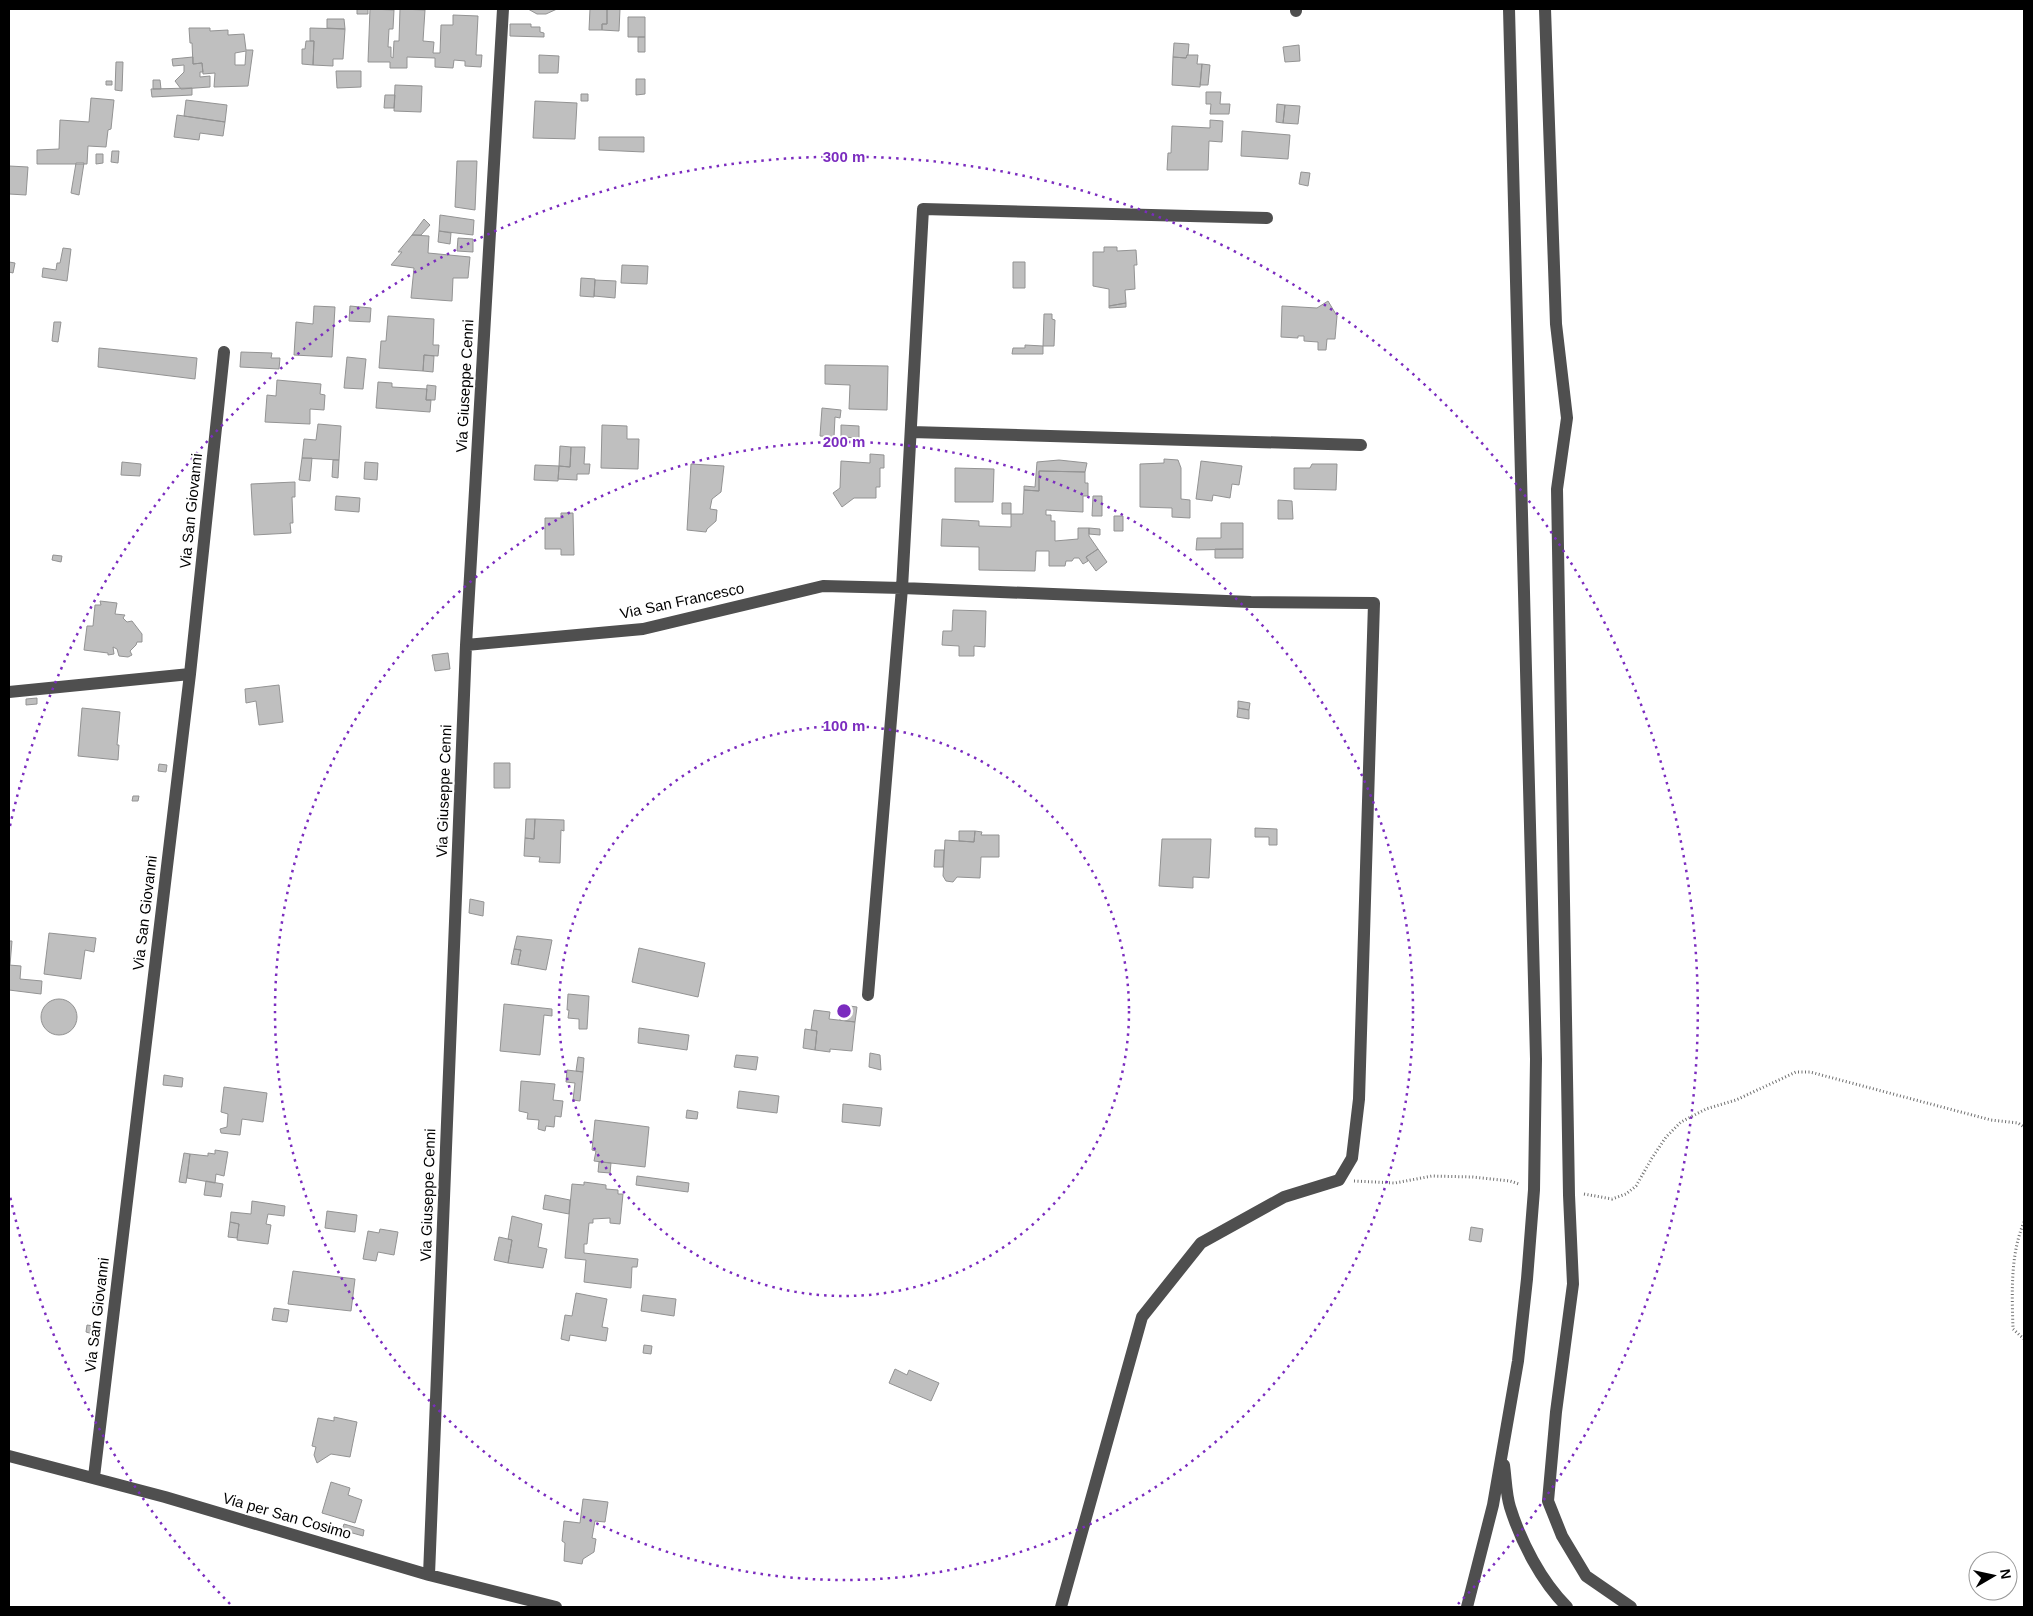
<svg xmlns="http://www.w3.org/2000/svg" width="2033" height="1616" font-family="Arial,sans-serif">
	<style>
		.building { fill: #bfbfbf; stroke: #939393; fill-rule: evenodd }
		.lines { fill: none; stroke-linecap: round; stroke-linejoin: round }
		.path { stroke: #717171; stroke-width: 3; stroke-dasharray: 1 2.5; stroke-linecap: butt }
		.minor { stroke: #4f4f4f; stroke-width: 12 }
		.ring { fill: none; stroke: #7b2cbf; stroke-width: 2.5; stroke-dasharray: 2.5 5 }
		.labels { text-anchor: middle; stroke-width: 4; stroke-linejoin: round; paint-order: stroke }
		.street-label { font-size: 15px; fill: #000; stroke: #fff }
		.centre { fill: #7b2cbf; stroke: #fff; stroke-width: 2.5 }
		.ring-label { font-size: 15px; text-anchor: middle; font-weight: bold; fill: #7b2cbf; stroke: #fff; stroke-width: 4; stroke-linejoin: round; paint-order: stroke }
	</style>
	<rect width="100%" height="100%" fill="#fff"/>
	<!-- building -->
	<path class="building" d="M357,9H368V14H357Z
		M370,9L394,10L393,29H389L388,47H391V57L393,58L394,41H399L400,9L425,10L423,41L434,42L433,53H440L441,25H453V15L478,16L476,55H482L481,67L465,66V61L454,60L453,68L435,67V58L407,57V68H390V62H368Z
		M528,9H557L546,14H537Z
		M590,9H607V24H602V30H589Z
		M607,9H620L619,31L602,30V24H607Z
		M628,17H645V37H628Z
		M327,19H344L345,29L327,28Z
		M510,24H531V27H540V32L544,33V37L510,36Z
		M189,28H210V31L228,30V35L244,34L246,50H253L248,86L214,87L215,73L203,74L202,63L193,64L192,43H190ZM246,51L245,65H235V53Z
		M310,28L345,29L343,59H333V66L313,65L314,41H310Z
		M638,37H645V52H638Z
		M306,41H314L313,65L302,64V49H305Z
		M1174,43L1189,44L1188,55H1187L1186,58L1173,57Z
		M1299,45L1300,61L1285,62L1283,47Z
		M539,55L559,56L558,73H539Z
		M1187,55H1198L1197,64H1202L1200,87L1172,85L1173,57L1186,58Z
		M193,57V64L202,63L203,72H200V77L210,76V87L181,89L175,81L184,72V65L173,66L172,59Z
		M116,62H123L122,91L115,90Z
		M1202,64L1210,65L1208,85H1200Z
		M336,71H361V87L337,88Z
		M636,79H645V94L636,95Z
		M153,80H160L161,89H153Z
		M106,81H112V85H106Z
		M395,85L422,86L421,112L394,111Z
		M192,88V95L152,97L151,89Z
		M1206,92H1221L1220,104H1230L1229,114H1210L1211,104H1206Z
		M581,94H588V101H581Z
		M385,95H395L394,108H384Z
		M91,98L114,100L111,129L108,130L106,147L88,146L87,164H37V150L59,149L60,120L89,122Z
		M186,100L227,105L225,122L184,116Z
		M535,101L577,103L575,139L533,138Z
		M1277,104L1285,105L1283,123L1276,122Z
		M1285,105L1300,106L1298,124L1283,123Z
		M177,115L225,122L223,136L200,133L199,140L174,137Z
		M1210,120L1223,121L1222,142L1209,141L1208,170H1167L1168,153H1171L1172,126L1210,128Z
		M1242,131L1290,135L1288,159L1241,156Z
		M599,137H644V152L599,150Z
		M112,151H119L118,163L111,162Z
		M96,154H103V163L96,164Z
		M457,161H477L475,210L455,207Z
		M76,163H84L79,195L71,193Z
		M9,166L28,167L26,195L9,194Z
		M1301,172L1310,173L1308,186L1299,184Z
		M440,215L474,220L473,235L439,231Z
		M424,219L430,225L421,235H412Z
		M439,231L451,233L450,244L438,242Z
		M412,235L429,236L428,253L470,257L468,278H453L452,301L411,298L414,268L391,265L402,252H398Z
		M458,238L473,239V252L457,251Z
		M1104,247H1117V251L1136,250L1137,265H1134L1135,289L1125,290L1126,303L1109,306V289L1093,286V252H1104Z
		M63,248L71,249L67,281L42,277L43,268L56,270L57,263H60Z
		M9,262L15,263L13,273L9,272Z
		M1013,262H1025V288H1013Z
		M622,265L648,266L647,284L621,283Z
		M581,278L595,279L594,297L580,296Z
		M595,280L616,281L615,298L594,296Z
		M1328,301L1337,316L1335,339H1327L1326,350H1318V342L1304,341V336H1298V338L1281,337L1282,306L1317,308Z
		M1126,303V307L1109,308V306Z
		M314,306L335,307L332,357L294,355L296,322L313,324Z
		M350,306L371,308L370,322L349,321Z
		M1044,314H1052V319L1055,320L1054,346H1043Z
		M388,316L434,319L433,345H439L438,356L424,355L423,371L379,368L381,341H386Z
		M54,322H61L58,342L52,341Z
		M1025,345L1043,346V354H1012L1013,348H1025Z
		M99,348L197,358L195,379L98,367Z
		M241,352L272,353L271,358H280L279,369L240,367Z
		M424,355L434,356L433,372L423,371Z
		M347,357L366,359L363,389L344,388Z
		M825,365L888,366L887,410L849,409L850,385L825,384Z
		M277,380L321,384L320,394L325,395L324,410L310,409V424L265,422L267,395L276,396Z
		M378,382L392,383V387L427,389L426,400H431L430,412L376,408Z
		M427,385L436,386L435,400H426Z
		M822,408L841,410L840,418L835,417L834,437L820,436Z
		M318,424L341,426L339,460L302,458L304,439L316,440Z
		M602,425L627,426V439H639L638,469L601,468Z
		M841,425L859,426V438L841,437Z
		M560,446L571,447L570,467L559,466Z
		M571,447H585L584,464H590L589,474H577V480L558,479L559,466L570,467Z
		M870,454L884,455V468H880V487H876V498H854L842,507L833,493L840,488L841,461L870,463Z
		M302,458H312L310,481L299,480Z
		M1164,459L1178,460L1181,468V499L1190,500V518L1172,517V508L1140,507V464L1164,463Z
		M333,460H339L338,478L332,477Z
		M1059,460L1087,463L1085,472L1039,471V491L1024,490V486L1035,487L1037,462Z
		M1201,461L1242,466L1239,485L1232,484L1230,498L1213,495L1212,501L1196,499Z
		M122,462L141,464L140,476L121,475Z
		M365,462L378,463L377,480L364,479Z
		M691,464L724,466L721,492L712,499L710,509L717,510L716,521L707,529L706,532L687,530Z
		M1312,464H1337L1336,490L1294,489V468H1310Z
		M535,465L559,466L558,481L534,480Z
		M955,468L994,469L993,502H955Z
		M1039,471L1085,472V483H1088V496H1083V512L1046,510V515H1051V521H1055V541L1078,539V528H1089V536L1098,549L1086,557L1088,561L1083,564L1079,558H1074L1072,561H1066L1065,566H1049V551H1036L1035,571L979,570V547L941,546L942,519L979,521V526L1011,527V514H1023L1024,490L1039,491Z
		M295,482V497H292L293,523H290L291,533L254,535L251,484Z
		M336,496L360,498L359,512L335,510Z
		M1093,496H1102V516H1092Z
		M1278,500L1292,501L1293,519H1278Z
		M1002,503H1011V514H1002Z
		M561,513H573L574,555H561V549H545V518H561Z
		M1114,516H1123V531H1114Z
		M1221,523H1243V549L1196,550L1197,538H1221Z
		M1089,528L1100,529V535L1089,534Z
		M1098,549L1107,562L1096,571L1086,557Z
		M1215,549H1243V558H1215Z
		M53,555L62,556L61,562L52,560Z
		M100,601L117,603L115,614L125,615L123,618L127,622L132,621L142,634V642H137L136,645L130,651L132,655L128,657L119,656L117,649L113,647L114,654L108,655V653L84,650L87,626H93L95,605H101Z
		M953,610L986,611L985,647L974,646V656H959V646L942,645L943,631H952Z
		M448,653L450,669L435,671L432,655Z
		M279,685L283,722L259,725L256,701L246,703L245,689Z
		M37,698V704L26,705V699Z
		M1238,701L1250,703L1249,710L1238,708Z
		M82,708L120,712L117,745H119L118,760L78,756Z
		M1238,708L1249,710V719L1237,717Z
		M494,763H510V788H494Z
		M159,764L167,765L166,772L158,771Z
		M133,796H139L138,801H132Z
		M526,819H535L534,839L525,838Z
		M535,819L564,820V831L561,830L560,863L539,862L540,857L524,856L525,838L534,839Z
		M1255,828L1277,829V845H1269V837H1255Z
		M959,831H975L974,842L959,841Z
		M975,831L982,832L981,835H999V857H981L980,878L957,877L953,882L946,881L943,876L945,840L974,842Z
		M1162,839H1211L1209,878L1193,877V888L1159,886Z
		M935,850H944L943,867H934Z
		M470,899L484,902L483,916L469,913Z
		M49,933L96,938L94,952L85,950L81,979L44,974Z
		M517,936L552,940L546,970L518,965L521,950L514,949Z
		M9,941H12L10,965H9Z
		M639,948L705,963L698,997L632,982Z
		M514,949L521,950L518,965L511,964Z
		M9,965L21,966L20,979L42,981L41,994L9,990Z
		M568,994L589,996L587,1029H579V1019L568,1018L569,1010H567Z
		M41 1017a18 18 0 1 1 36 0a18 18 0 1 1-36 0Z
		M504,1004L552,1009V1016L544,1015L540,1055L500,1051Z
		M842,1005L857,1007L855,1022L840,1020Z
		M814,1010L830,1012L829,1019L855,1022L852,1051L830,1049V1052L815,1050L817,1031L811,1030Z
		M639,1028L689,1035L687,1050L638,1043Z
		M805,1029L817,1031L815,1050L803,1048Z
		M870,1053L880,1055L881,1070L869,1067Z
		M736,1055L758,1057L756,1070L734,1067Z
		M578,1057L584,1058L583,1072L576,1071Z
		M567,1070L583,1072L580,1101L573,1100L575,1083L566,1082Z
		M164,1075L183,1078L182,1087L163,1085Z
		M521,1081L555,1084L553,1100L563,1101L561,1117L555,1116L554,1127L546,1126L545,1131L538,1129L539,1120L527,1119L528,1113L519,1111Z
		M224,1087L267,1093L263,1122L242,1119L240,1135L221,1133L220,1129L227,1127L228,1114L221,1112Z
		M739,1091L779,1096L777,1113L737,1108Z
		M843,1104L882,1108L880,1126L842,1122Z
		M687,1110L698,1112L697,1119L686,1118Z
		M595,1120L649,1127L645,1167L594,1161L596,1151L592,1150Z
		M215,1150L228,1152L224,1176L216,1174L215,1183L187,1178L190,1154L208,1156V1153L215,1154Z
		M184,1153L190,1154L186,1183L179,1182Z
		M599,1162L611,1163L610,1173L598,1172Z
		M637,1176L689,1183L688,1192L636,1185Z
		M206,1181L223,1184L221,1197L204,1195Z
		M584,1182L606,1185V1189L618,1190V1194H623L620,1224L610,1223V1218L593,1219V1223H589L587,1244H584V1253L638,1259L637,1267H632L631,1288L584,1282L586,1260L565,1258L572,1184L584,1185Z
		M545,1195L570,1200L569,1214L543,1209Z
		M252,1201L285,1206L284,1216L268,1214L266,1224L271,1225L268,1244L237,1240L239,1224L230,1222L231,1212L251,1214Z
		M327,1211L357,1215L355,1232L325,1228Z
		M512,1216L542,1224L538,1247L547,1249L543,1268L508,1263L512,1240L508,1239Z
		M230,1222L239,1224L237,1238L228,1237Z
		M1471,1227L1483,1229L1481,1242L1469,1240Z
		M380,1229L398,1232L394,1255L378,1252L376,1261L363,1259L368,1231L379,1233Z
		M499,1237L512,1240L508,1263L494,1260Z
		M293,1271L355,1279L351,1311L288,1304Z
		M576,1293L607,1299L602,1327L608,1328L606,1341L570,1335L569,1341L561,1339L565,1315L572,1316Z
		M643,1295L676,1299L674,1316L641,1311Z
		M274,1308L289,1310L287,1322L272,1320Z
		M87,1325L94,1326L93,1334L86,1332Z
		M644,1345L652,1346L651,1354L643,1353Z
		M895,1369L907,1375L909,1370L939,1383L931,1401L889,1383Z
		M334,1417L357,1422L350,1457L331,1454L317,1463L314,1455L316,1447L312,1446L318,1418L334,1421Z
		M331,1482L350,1488L348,1495L362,1500L355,1523L322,1513Z
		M583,1499L608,1502L605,1522L595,1521L592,1538L596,1539L594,1552L583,1559L582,1564L564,1561L565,1543L562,1541L564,1521L580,1523Z
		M344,1524L364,1530L363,1536L342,1530Z"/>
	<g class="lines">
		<!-- path -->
		<path class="path" d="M1354,1181L1395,1183L1432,1176L1473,1177L1510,1181L1519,1184
			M1584,1194L1612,1199L1626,1194L1636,1186L1652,1158L1666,1137L1681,1122L1706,1109L1736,1100L1796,1072H1810L1991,1120L2018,1123L2024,1127
			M2024,1222C2010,1255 2012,1294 2013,1329L2024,1339"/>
		<!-- minor -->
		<path class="minor" d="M1296,9V11
			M1545,9L1556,324L1567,418L1557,489L1569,1195L1573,1284L1556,1412L1548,1501L1562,1536L1586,1576L1631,1607
			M911,432L1361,445
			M466,645L643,629L823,586L902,588L1251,602L1374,603L1359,1099L1352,1158L1339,1180L1284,1197L1201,1243L1142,1317L1061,1607
			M9,692L190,674
			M868,995L902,588L923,209L1267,218
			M9,1456L165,1497L429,1575L556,1607
			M1504,1465C1506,1479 1506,1494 1510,1507C1521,1542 1541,1581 1567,1607
			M94,1477L190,674L224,352
			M429,1575L466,645L503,9
			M1467,1607L1493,1505L1518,1361L1527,1279L1534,1190L1536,1059L1509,9"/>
	</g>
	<!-- distance rings -->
	<g class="ring">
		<circle cx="844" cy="1011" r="285"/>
		<circle cx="844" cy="1011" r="569"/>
		<path d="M230 1604A854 854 0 0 1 10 1196M10 826A854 854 0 1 1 1458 1604"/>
	</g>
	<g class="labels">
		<!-- street labels -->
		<g class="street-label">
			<text transform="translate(465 386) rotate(-87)" y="5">Via Giuseppe Cenni</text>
			<text transform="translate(191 511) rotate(-84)" y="5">Via San Giovanni</text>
			<text transform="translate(682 601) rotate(-12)" y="5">Via San Francesco</text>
			<text transform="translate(444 791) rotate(-88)" y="5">Via Giuseppe Cenni</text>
			<text transform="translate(145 913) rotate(-83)" y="5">Via San Giovanni</text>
			<text transform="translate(428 1195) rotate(-88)" y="5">Via Giuseppe Cenni</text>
			<text transform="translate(97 1315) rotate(-83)" y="5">Via San Giovanni</text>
			<text transform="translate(287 1516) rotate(16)" y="5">Via per San Cosimo</text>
		</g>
	</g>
	<circle cx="844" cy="1011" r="8" class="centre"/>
	<g class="ring-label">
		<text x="844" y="162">300 m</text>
		<text x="844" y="447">200 m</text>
		<text x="844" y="731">100 m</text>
	</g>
	<!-- border -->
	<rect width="2033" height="1616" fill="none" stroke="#000000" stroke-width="20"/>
	<!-- north arrow -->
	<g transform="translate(1993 1576) rotate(81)"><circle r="24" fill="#ffffff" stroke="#999999"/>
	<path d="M0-4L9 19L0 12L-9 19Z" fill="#000000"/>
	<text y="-8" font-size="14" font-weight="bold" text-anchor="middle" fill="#000000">N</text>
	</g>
</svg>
